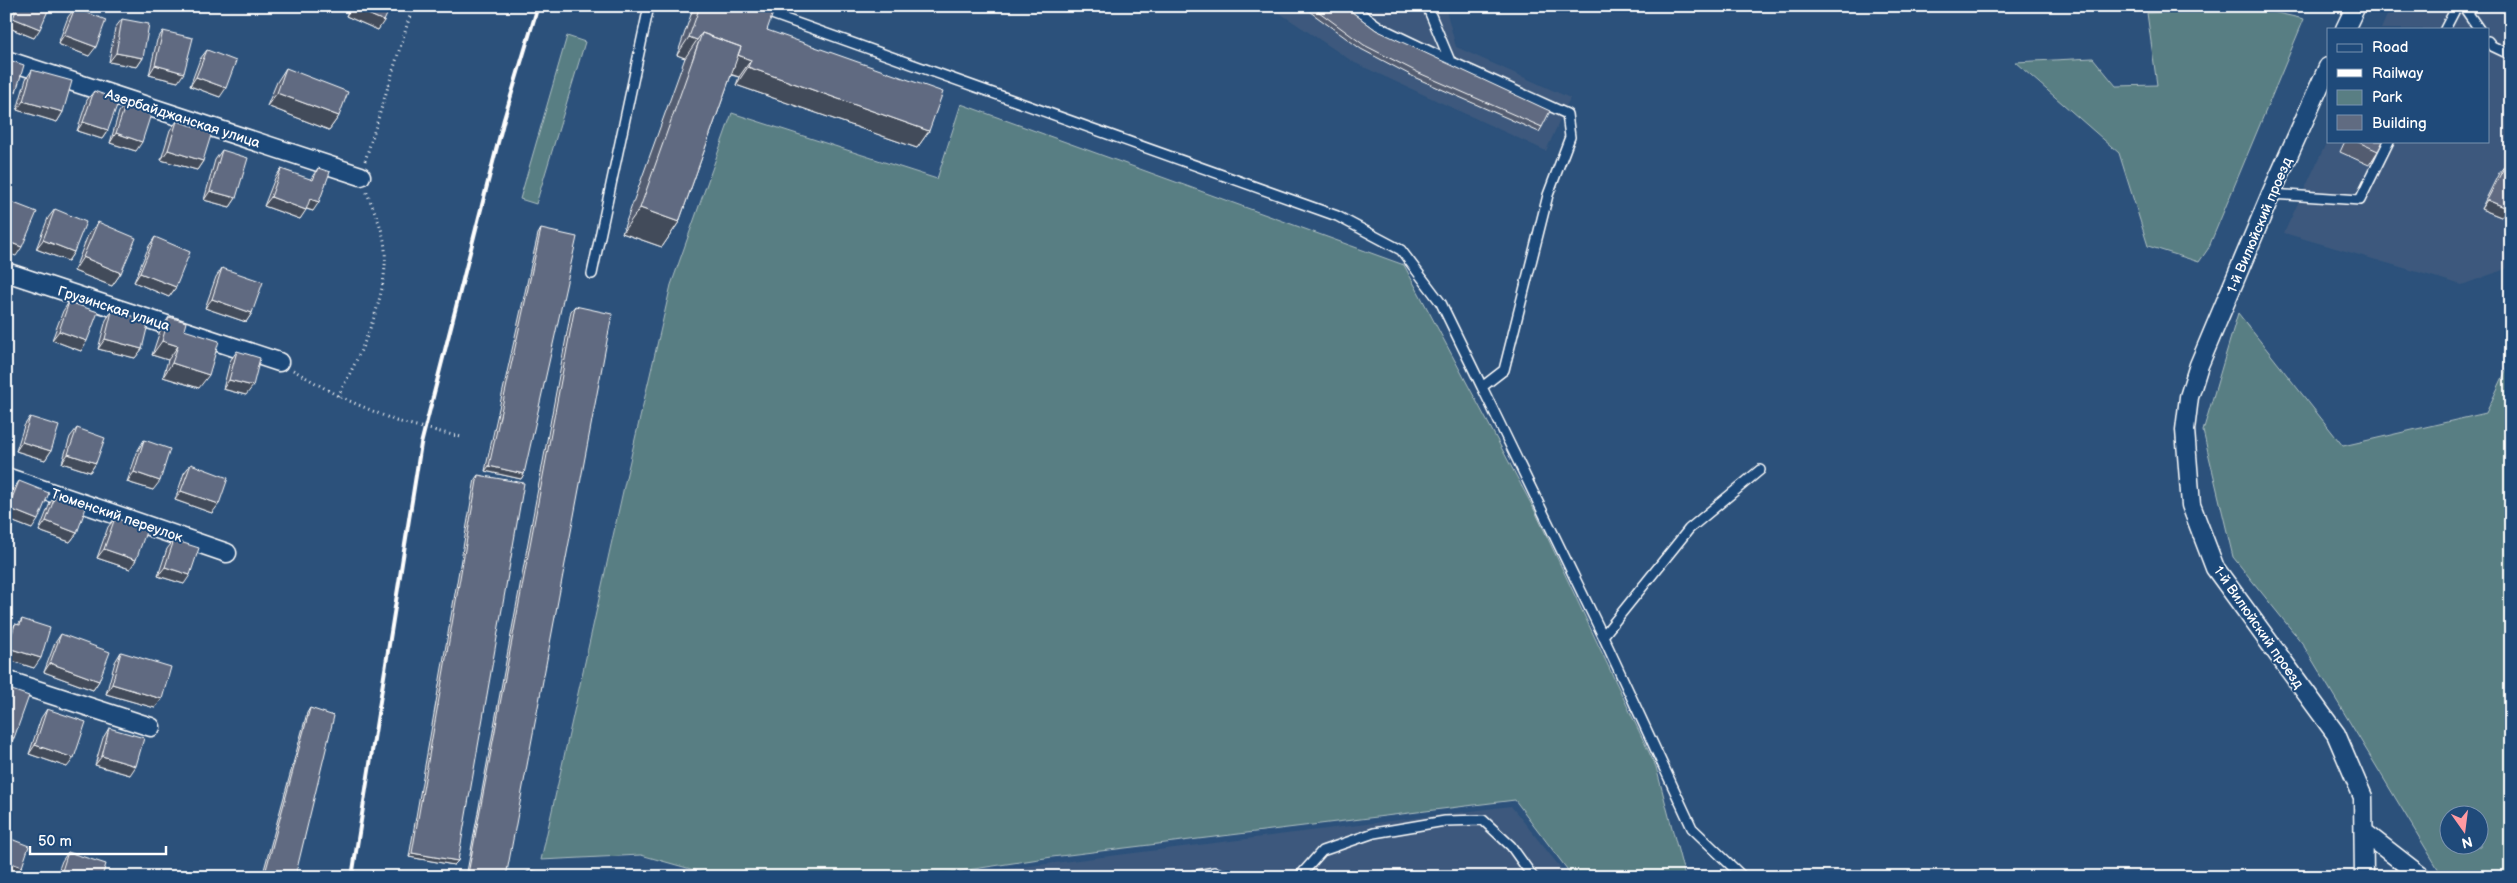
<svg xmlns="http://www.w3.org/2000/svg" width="2517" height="883" font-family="'Balsamiq Sans',sans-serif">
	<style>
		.built { fill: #3c597d }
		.green { fill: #597e83; stroke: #acbec1; fill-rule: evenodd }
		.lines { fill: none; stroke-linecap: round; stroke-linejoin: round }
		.lane-casing { stroke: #fff; stroke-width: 12 }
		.street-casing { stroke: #fff; stroke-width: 21 }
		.path { stroke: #fff; stroke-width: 3; stroke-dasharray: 1 4; stroke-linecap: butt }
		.lane { stroke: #1f4a7a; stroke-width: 9 }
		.street { stroke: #1f4a7a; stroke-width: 18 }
		.rail { stroke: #fff; stroke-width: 4 }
		.wall { fill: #535c6f; stroke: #fff }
		.shaded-wall { fill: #434b5a; stroke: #fff }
		.building { fill: #606b81; stroke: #fff }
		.labels { text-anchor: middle; stroke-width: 4; stroke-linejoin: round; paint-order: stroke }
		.street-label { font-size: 14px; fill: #fff; stroke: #1f4a7a }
	</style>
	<rect width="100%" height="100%" fill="#2c517b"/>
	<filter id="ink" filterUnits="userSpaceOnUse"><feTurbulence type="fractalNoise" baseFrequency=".02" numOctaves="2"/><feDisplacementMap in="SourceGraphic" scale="10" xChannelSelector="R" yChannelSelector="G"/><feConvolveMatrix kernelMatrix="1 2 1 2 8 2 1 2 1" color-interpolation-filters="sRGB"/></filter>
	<g filter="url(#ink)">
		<!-- built -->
		<path class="built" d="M1269,6H1445L1456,47L1570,98L1546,151L1355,63Z
			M2391,6H2511V267L2462,285L2284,233L2328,139V141H2488V29H2381Z
			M1511,806L1568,877H942Z"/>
		<!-- green -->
		<path class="green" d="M2260,9L2304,19L2208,249L2199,262L2148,246L2119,153L2015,62L2093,58L2116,86L2157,85L2147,13Z
			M567,36L585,42L536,204L520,199Z
			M961,104L1404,265L1535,511L1656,767L1685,877H1573L1515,800L1052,857L922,877H719L641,855L541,860L625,482L671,285L732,113L937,179Z
			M2238,313L2343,446L2486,413L2511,360V877H2443L2302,643L2233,557L2203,431ZM2450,816H2480V846H2450Z"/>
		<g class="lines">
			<defs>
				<path id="lane" d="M749,6L1337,216L1401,250L1441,303L1482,387
					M1350,6L1381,28L1450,61
					M1427,6L1450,61L1567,114L1570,137L1548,195L1504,370L1482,387L1603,636L1692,828L1743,877
					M2463,6L2479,29
					M2445,29L2457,6
					M2488,41L2492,46L2511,55
					M2271,194L2360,200L2389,141
					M592,274L649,6
					M1603,636L1689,529L1760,470
					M531,876L535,877
					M1185,877L1215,872L1233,877
					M1299,877L1322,851L1374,833L1445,821L1483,820L1511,846L1533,877"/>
				<path id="street" d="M2345,29L2356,6
					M6,60L361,176
					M2328,67L2271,194L2199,365L2189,397L2185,430L2191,505L2215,568L2336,734L2363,797L2364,877
					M6,272L279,362
					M6,477L227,553
					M6,680L151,727
					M2364,832L2422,877"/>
			</defs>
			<!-- lane casing -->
			<use href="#lane" class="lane-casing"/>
			<!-- street casing -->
			<use href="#street" class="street-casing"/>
			<!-- path -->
			<path class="path" d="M365,161L413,6
				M293,370L338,396L396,421L461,437
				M338,396C361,354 392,290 384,241C381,224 372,206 366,190"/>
			<!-- lane -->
			<use href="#lane" class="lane"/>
			<!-- street -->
			<use href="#street" class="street"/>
			<!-- rail -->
			<path class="rail" d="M352,877L421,444L504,119L538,6"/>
		</g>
		<!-- wall -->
		<path class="wall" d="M16,6H50L34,38L7,27Z
			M350,6H391L378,30L346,16Z
			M694,6H764L767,30L929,131L917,148L736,85L739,77L731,75L679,222L662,247L622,233L685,58L677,55Z
			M1302,6H1344L1376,30L1542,127L1539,132L1416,78L1361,49Z
			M75,8L89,56L58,44L68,17Z
			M122,19L143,58L137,67L109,62L115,28Z
			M163,31L178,82L149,75L157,40Z
			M207,50L220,97L190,86L200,59Z
			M286,68L339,116L329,130L267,106L277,82Z
			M32,70L63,112L57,122L17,110L26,79Z
			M94,91L108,130L102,139L77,131L87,100Z
			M126,103L136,151L110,143L119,112Z
			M177,121L203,161L197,170L161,160L170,130Z
			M2345,141H2383L2378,151L2369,165L2340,152Z
			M222,150L236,198L230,207L204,200L215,160Z
			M2506,164L2501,217L2481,209L2499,173Z
			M318,168L313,211L306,209L300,219L264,206L275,178L281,169L310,180Z
			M55,209L74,252L68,261L36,249L48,218Z
			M98,222L121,273L112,286L74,271L88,235Z
			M541,229L524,474L521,479L485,471L538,234Z
			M155,237L176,287L169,297L134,282L149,246Z
			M222,268L252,313L246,322L205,308L216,277Z
			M69,302L81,351L52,340L63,311Z
			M575,306L506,877H466L571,311Z
			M112,311L142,349L135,358L98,349L106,320Z
			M169,317L184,330L199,388L163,377L168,360L152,355L160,331Z
			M237,351L246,395L223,389L230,361Z
			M30,417L51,451L45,460L16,451L24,426Z
			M77,428L96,463L90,472L62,463L70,437Z
			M144,440L153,490L127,482L138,450Z
			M191,464L212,513L175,500L184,473Z
			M478,475L458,861L454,865L409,857L475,479Z
			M19,481L32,529L6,519V505L13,490Z
			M56,494L77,533L70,542L39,531L50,503Z
			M115,518L130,569L97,558L108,527Z
			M174,540L184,584L158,576L167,549Z
			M22,619L34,668L6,659V642L9,633L15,624L18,625Z
			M61,634L99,681L93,690L44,672L55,643Z
			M121,652L162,699L155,708L106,694L115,662Z
			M310,708L295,877H262L307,713Z
			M47,709L67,767L29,754L41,718Z
			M109,728L130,775L95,765L103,738Z
			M68,852L102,877H56L62,861Z"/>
		<!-- shaded-wall -->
		<path class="shaded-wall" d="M352,7L384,21L378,30L346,16Z
			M13,18L40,29L34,38L7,27Z
			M64,35L96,47L89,56L58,44Z
			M689,37L697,40L685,58L677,55Z
			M699,41L751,60L739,77L692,61Z
			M116,53L143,58L137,67L109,62Z
			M155,65L184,73L178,82L149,75Z
			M748,67L929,131L917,148L736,85Z
			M196,77L226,88L220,97L190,86Z
			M6,89L16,92L9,101L6,100Z
			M277,93L339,116L329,130L267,106Z
			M23,101L63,112L57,122L17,110Z
			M83,122L108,130L102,139L77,131Z
			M116,133L142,142L136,151L110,143Z
			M168,150L203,161L197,170L161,160Z
			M210,191L236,198L230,207L204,200Z
			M271,197L306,210L300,219L264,206Z
			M310,199L319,202L313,211L304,208Z
			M2487,200L2507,208L2501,217L2481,209Z
			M640,208L679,222L662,247L622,233Z
			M43,240L74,252L68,261L36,249Z
			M6,241L22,247L16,256L6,253Z
			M83,257L121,273L112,286L74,271Z
			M140,273L176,287L169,297L134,282Z
			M212,299L252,313L246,322L205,308Z
			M59,331L87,341L81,351L52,340Z
			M105,339L142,349L135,358L98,349Z
			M162,341L178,346L168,360L152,355Z
			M172,363L209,375L199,388L163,377Z
			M229,380L253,386L246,395L223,389Z
			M22,442L51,451L45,460L16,451Z
			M68,454L96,463L90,472L62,463Z
			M489,466L524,474L521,479L485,471Z
			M134,472L160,481L153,490L127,482Z
			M181,491L219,504L212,513L175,500Z
			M8,508L38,520L32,529L6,519V510Z
			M46,521L77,533L70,542L39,531Z
			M104,549L136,560L130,569L97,558Z
			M165,567L190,575L184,584L158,576Z
			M8,648L41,658L34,668L6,659V650Z
			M50,663L99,681L93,690L44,672Z
			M112,684L162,699L155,708L106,694Z
			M6,735L14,738L8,747L6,746Z
			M35,745L74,758L67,767L29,754Z
			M102,756L136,766L130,775L95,765Z
			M412,853L458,861L454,865L409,857Z
			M6,861L22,867L15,876L6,873Z
			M468,874L484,877H466Z"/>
		<!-- building -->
		<path class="building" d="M18,6H50L40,29L13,18Z
			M352,6H391L384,21L352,7Z
			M700,6H764L774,10L767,30L943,92L929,131L748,67L751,60L738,55L741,47L702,33L697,40L689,37Z
			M1311,6H1344L1376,30L1550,111L1542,127L1419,73L1364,45Z
			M75,8L106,20L96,47L64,35Z
			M122,19L149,24L143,58L116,53Z
			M163,31L193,38L184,73L155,65Z
			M702,33L741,47L679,222L640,208Z
			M207,50L236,61L226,88L196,77Z
			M6,59L24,65L16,92L6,89Z
			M286,68L348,92L339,116L277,93Z
			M32,70L72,81L63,112L23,101Z
			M94,91L119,100L108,130L83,122Z
			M126,103L152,111L142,142L116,133Z
			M177,121L212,132L203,161L168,150Z
			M2356,141H2383L2378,151Z
			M222,150L248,158L236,198L210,191Z
			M2506,164L2511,167V201L2507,208L2487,200Z
			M318,168L330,172L319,202L310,199L306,210L271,197L281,169L313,180Z
			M6,200L37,212L22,247L6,241Z
			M55,209L86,222L74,252L43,240Z
			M98,222L136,238L121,273L83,257Z
			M541,229L577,237L524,474L489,466Z
			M155,237L190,252L176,287L140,273Z
			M222,268L263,282L252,313L212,299Z
			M69,302L98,312L87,341L59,331Z
			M575,306L612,314L506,877H484L468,874Z
			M112,311L149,320L142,349L105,339Z
			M169,317L186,322L184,330L219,341L209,375L172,363L178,346L162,341Z
			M237,351L260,358L253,386L229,380Z
			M30,417L59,426L51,451L22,442Z
			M77,428L105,438L96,463L68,454Z
			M144,440L170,449L160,481L134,472Z
			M191,464L228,478L219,504L181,491Z
			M478,475L524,483L458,861L412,853Z
			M19,481L49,493L38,520L8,508Z
			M56,494L87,505L77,533L46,521Z
			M115,518L147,529L136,560L104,549Z
			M174,540L199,548L190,575L165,567Z
			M22,619L50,628L41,658L8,648L15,624L20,625Z
			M61,634L110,652L99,681L50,663Z
			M121,652L171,667L162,699L112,684Z
			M6,688L29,696L14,738L6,735Z
			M310,708L334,716L295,877H264Z
			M47,709L86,722L74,758L35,745Z
			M109,728L144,738L136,766L102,756Z
			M6,837L29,846L22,867L6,861Z
			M68,852L106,864L102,877H60Z
			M426,873L446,877H425Z"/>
	</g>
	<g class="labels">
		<!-- street labels -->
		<g class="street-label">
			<text transform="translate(183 118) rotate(18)" y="5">Азербайджанская улица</text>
			<text transform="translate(2259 225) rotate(-67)" y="5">1-й Вилюйский проезд</text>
			<text transform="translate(114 308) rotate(18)" y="5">Грузинская улица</text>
			<text transform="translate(117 515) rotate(19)" y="5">Тюменский переулок</text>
			<text transform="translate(2259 627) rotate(55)" y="5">1-й Вилюйский проезд</text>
		</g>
	</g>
	<!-- margin -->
	<rect width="2517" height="883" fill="none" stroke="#1f4a7a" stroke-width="25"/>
	<rect x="12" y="12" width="2492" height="858" fill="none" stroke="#fff" stroke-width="2" filter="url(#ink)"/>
	<!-- legend -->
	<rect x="2327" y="28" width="162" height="115" fill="#1f4a7a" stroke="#7992af"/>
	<rect x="2337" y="44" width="25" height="8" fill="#1f4a7a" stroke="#7992af"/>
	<text x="2372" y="52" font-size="15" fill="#ffffff">Road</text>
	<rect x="2337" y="69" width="25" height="8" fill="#ffffff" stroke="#7992af"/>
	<text x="2372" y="78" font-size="15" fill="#ffffff">Railway</text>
	<rect x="2337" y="90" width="25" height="15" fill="#597e83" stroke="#7992af"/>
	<text x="2372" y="102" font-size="15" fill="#ffffff">Park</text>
	<rect x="2337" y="115" width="25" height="15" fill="#606b81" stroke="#7992af"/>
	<text x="2372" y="128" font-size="15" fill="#ffffff">Building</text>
	<!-- north arrow -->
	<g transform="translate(2464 830) rotate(166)"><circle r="24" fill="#1f4a7a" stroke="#7992af"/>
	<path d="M0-4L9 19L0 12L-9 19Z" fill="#ff9aa2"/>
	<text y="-8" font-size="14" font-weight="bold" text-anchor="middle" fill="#ffffff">N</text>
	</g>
	<!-- scale -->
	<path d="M30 846v8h136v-8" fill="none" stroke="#ffffff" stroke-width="2.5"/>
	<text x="38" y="846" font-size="15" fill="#ffffff" stroke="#1f4a7a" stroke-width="4" paint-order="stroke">50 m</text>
</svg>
